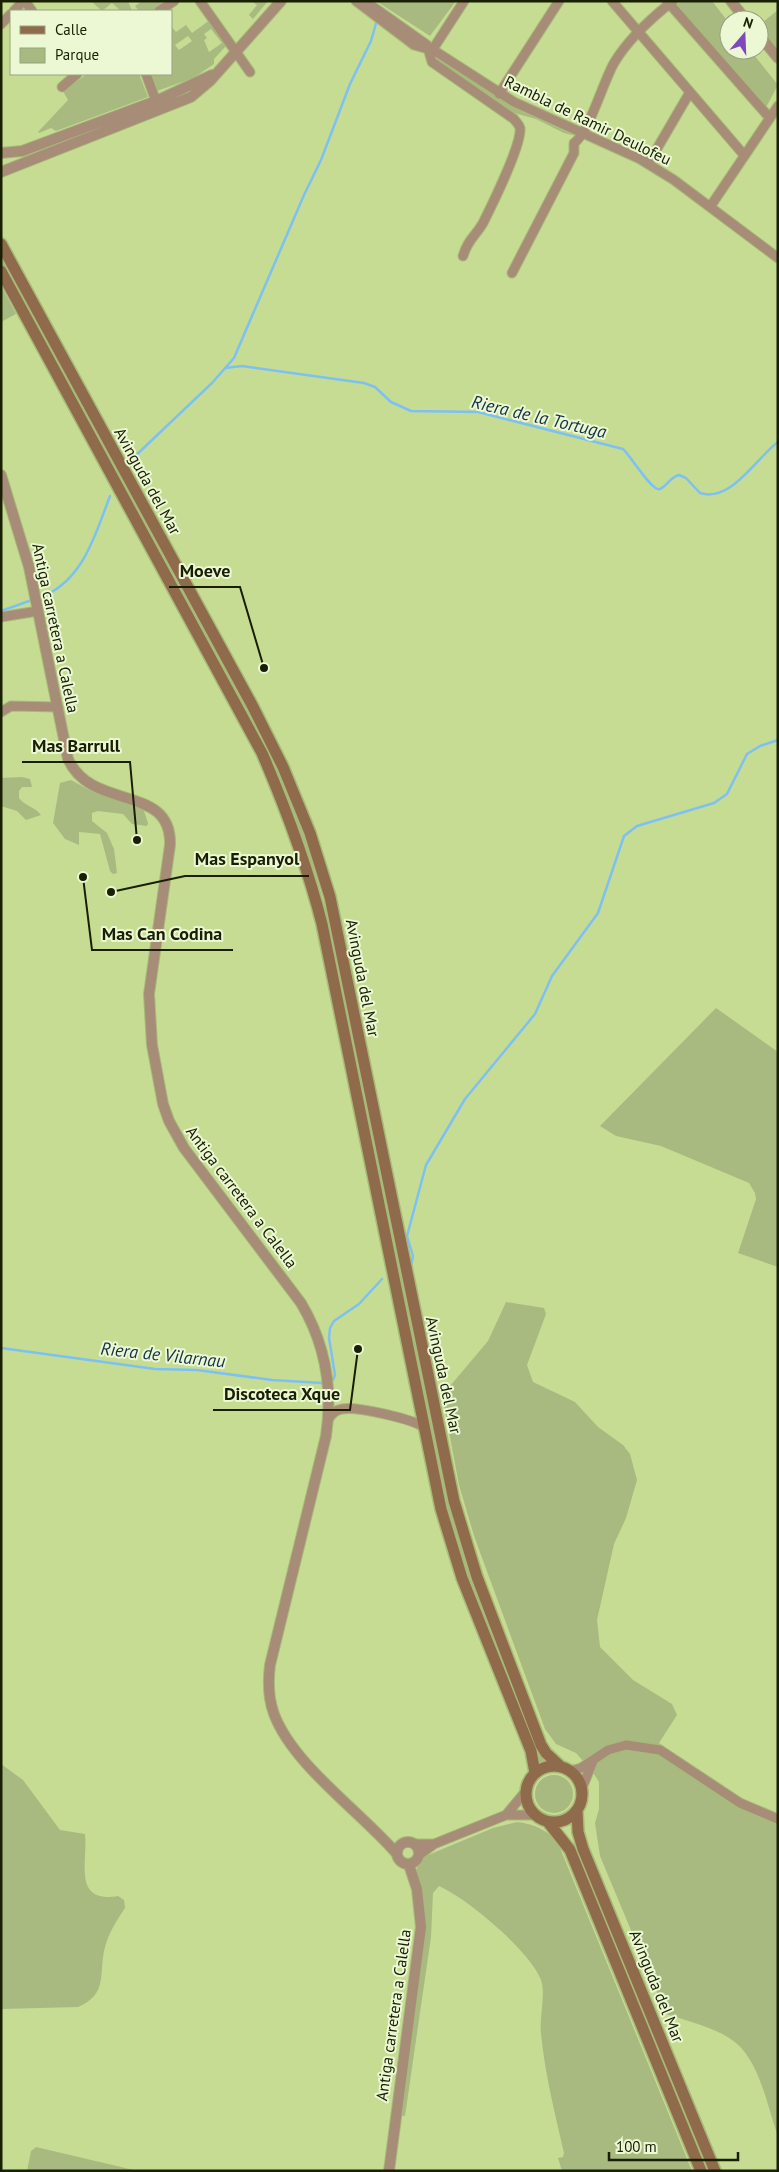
<svg xmlns="http://www.w3.org/2000/svg" width="779" height="2172" font-family="'PT Sans',sans-serif">
	<style>
		.green { fill: #a8ba80; fill-rule: evenodd }
		.lines { fill: none; stroke-linecap: round; stroke-linejoin: round }
		.stream { stroke: #7dc1f4; stroke-width: 2.5 }
		.minor-casing { stroke: #a7ba79; stroke-width: 11 }
		.tertiary-casing { stroke: #a7ba79; stroke-width: 12 }
		.secondary-casing { stroke: #a7ba79; stroke-width: 14 }
		.minor { stroke: #a78d77; stroke-width: 9 }
		.tertiary { stroke: #a78d77; stroke-width: 10 }
		.secondary { stroke: #906b4b; stroke-width: 11 }
		.labels { text-anchor: middle; stroke-width: 4; stroke-linejoin: round; paint-order: stroke }
		.street-label { font-size: 16px; fill: #181f03; stroke: #ecf8d4 }
		.water-label { font-size: 18px; font-style: italic; fill: #143147; stroke: #ecf8d4 }
		.leader { fill: none; stroke: #181f03; stroke-width: 2 }
		.callout-dot { fill: #181f03; stroke: #ecf8d4; stroke-width: 2 }
		.callout-label { font-size: 18px; text-anchor: middle; font-weight: bold; fill: #181f03; stroke: #ecf8d4; stroke-width: 4; stroke-linejoin: round; paint-order: stroke }
	</style>
	<rect width="100%" height="100%" fill="#c6dc93"/>
	<!-- green -->
	<path class="green" d="M91,1H128L132,11H121L112,3L102,11Z
		M142,1H160L162,4L153,11H139L135,6Z
		M251,1H268L253,19L249,15L257,5Z
		M376,1H456L430,36Z
		M681,1H712L729,23V50H750L778,85L764,111L675,6Z
		M778,10V52L759,25Z
		M210,20L226,46L214,59V64L193,78L157,91L150,74H171V26L176,32L186,25L192,33ZM211,29L222,43L209,52L204,40L207,38L204,34ZM188,36L192,41L179,50L175,45Z
		M433,54L523,112L576,136L564,133L536,119L507,111L435,62Z
		M87,74H139L148,97L56,131L51,128L39,133L38,132L68,100L63,91Z
		M1,251L267,746L281,776L306,840L336,947L418,1359L457,1532L493,1635L545,1762L536,1766L452,1533L336,968L269,761L1,263Z
		M1,286L16,314L1,322Z
		M22,777L30,779L32,787H22L19,791V798C25,806 35,807 41,815L26,820L17,811L1,806V778Z
		M71,780L91,791L143,808L148,823L147,826L132,824L123,814L98,811L92,813V821L107,833L114,849L117,873L113,874L110,871L100,834L79,832V845L65,839L53,823L60,783Z
		M716,1008L778,1052V1267L738,1253L756,1199L755,1193L749,1183L661,1146L616,1136L600,1126Z
		M506,1302L544,1308L546,1314L527,1365L533,1382L575,1402L598,1427L623,1445L630,1454L637,1480L626,1518L614,1544L597,1620L600,1647L633,1680L672,1704L677,1715L659,1743L720,1788L778,1817V2136C768,2109 762,2073 743,2050C726,2029 689,2022 666,2014L600,1856L595,1823L599,1809V1782L592,1771L576,1753L556,1744L545,1729L474,1536L459,1485L443,1400L445,1392L488,1341Z
		M1,1764L23,1780L60,1830L85,1834C88,1861 72,1904 118,1896L124,1900L125,1908C117,1920 109,1932 105,1947C98,1973 109,1994 78,2007L1,2009Z
		M535 1794a19 19 0 1 1 38 0a19 19 0 1 1-38 0Z
		M517,1822C535,1824 551,1831 560,1848L692,2171H562L558,2158L563,2157L564,2153C555,2114 545,2074 541,2034C539,2018 546,1994 541,1980C530,1951 468,1899 439,1886L433,1893L431,1937L405,2116L397,2115L424,1939L416,1872L421,1858L493,1828Z
		M36,2147L138,2171H27L31,2151Z"/>
	<g class="lines">
		<!-- stream -->
		<path class="stream" d="M225,368L242,366L364,383L375,387L391,402L411,411L478,412L623,449C631,456 652,492 660,489C667,486 670,477 679,475L686,478L700,493C731,503 756,458 778,442
			M131,460L212,383L234,358L304,195L321,160L350,84L371,41L377,20
			M39,598C83,582 95,535 110,496
			M1,611L32,600
			M411,1266L413,1256L407,1236L426,1165L465,1099L535,1014L552,976L598,913L624,836L637,826L714,803L727,794L747,754L760,746L778,740
			M1,1348L155,1369L197,1370L272,1380L322,1383
			M333,1380L335,1375L329,1338L330,1328L334,1321L359,1304L382,1279"/>
		<defs>
			<path id="minor" d="M25,1L32,11
				M200,1L250,72
				M356,1L414,45L435,51L514,102L640,159L674,180L778,258
				M365,1L427,45L432,62L514,119C516,122 519,124 520,128C522,144 491,207 483,223C475,237 468,239 463,256
				M612,1L744,155
				M667,1L769,117
				M14,11L23,1
				M159,11L174,1
				M1,24L11,14
				M433,49L464,1
				M146,74L156,101
				M62,87L77,74
				M499,94L559,1
				M648,164L690,92
				M710,207L778,106
				M512,273L574,153V143C589,133 603,82 614,63C629,38 650,19 673,1
				M1,617L38,611
				M1,712L11,706L58,707
				M328,1420C331,1414 335,1410 342,1409C356,1406 414,1419 425,1428
				M570,1771L581,1768L608,1750L626,1745L660,1750L740,1803L778,1819
				M582,1788L593,1761
				M506,1815H535
				M415,1844H434
				M419,1855L434,1844L506,1815L526,1791"/>
			<path id="tertiary" d="M731,1L746,20
				M759,35L778,58
				M1,153L22,151L156,101L212,75
				M1,172L191,97L210,81L281,1
				M1,475L29,567L68,759C92,812 172,783 170,845L149,994L152,1045L163,1104L169,1121L184,1148L301,1303C326,1345 333,1389 326,1436L270,1665C268,1681 268,1698 274,1714C293,1765 361,1812 397,1854
				M397 1853a11 11 0 1 1 22 0a11 11 0 1 1-22 0Z
				M389,2171L421,1927L417,1889L409,1865"/>
			<path id="secondary" d="M1,244L252,705L283,767L310,833L330,897L454,1501L477,1577L541,1745L546,1753L560,1766
				M1,271L262,753C286,809 307,865 322,924L441,1509L462,1578L531,1751L535,1773
				M526 1794a28 28 0 1 1 56 0a28 28 0 1 1-56 0Z
				M577,1811L578,1832L583,1849L715,2171
				M548,1822L570,1850L701,2171"/>
		</defs>
		<!-- minor casing -->
		<use href="#minor" class="minor-casing"/>
		<!-- tertiary casing -->
		<use href="#tertiary" class="tertiary-casing"/>
		<!-- secondary casing -->
		<use href="#secondary" class="secondary-casing"/>
		<!-- minor -->
		<use href="#minor" class="minor"/>
		<!-- tertiary -->
		<use href="#tertiary" class="tertiary"/>
		<!-- secondary -->
		<use href="#secondary" class="secondary"/>
	</g>
	<g class="labels">
		<!-- street labels -->
		<g class="street-label">
			<text transform="translate(588 120) rotate(26)" y="6">Rambla de Ramir Deulofeu</text>
			<text transform="translate(148 481) rotate(61)" y="6">Avinguda del Mar</text>
			<text transform="translate(56 628) rotate(78)" y="6">Antiga carretera a Calella</text>
			<text transform="translate(363 978) rotate(79)" y="6">Avinguda del Mar</text>
			<text transform="translate(242 1197) rotate(53)" y="6">Antiga carretera a Calella</text>
			<text transform="translate(444 1375) rotate(78)" y="6">Avinguda del Mar</text>
			<text transform="translate(657 1986) rotate(68)" y="6">Avinguda del Mar</text>
			<text transform="translate(393 2015) rotate(-82)" y="6">Antiga carretera a Calella</text>
		</g>
		<!-- water labels -->
		<g class="water-label">
			<text transform="translate(539 417) rotate(13)" y="6">Riera de la Tortuga</text>
			<text transform="translate(163 1355) rotate(6)" y="6">Riera de Vilarnau</text>
		</g>
	</g>
	<!-- callouts -->
	<path class="leader" d="M264 668L240 587H169M137 840L130 762H22M111 892L185 876H309M83 877L92 950H233M358 1349L350 1410H213"/>
	<g class="callout-dot">
		<circle cx="264" cy="668" r="5"/>
		<circle cx="137" cy="840" r="5"/>
		<circle cx="111" cy="892" r="5"/>
		<circle cx="83" cy="877" r="5"/>
		<circle cx="358" cy="1349" r="5"/>
	</g>
	<g class="callout-label">
		<text x="205" y="577">Moeve</text>
		<text x="76" y="752">Mas Barrull</text>
		<text x="247" y="865">Mas Espanyol</text>
		<text x="162" y="940">Mas Can Codina</text>
		<text x="282" y="1400">Discoteca Xque</text>
	</g>
	<!-- border -->
	<rect width="779" height="2172" fill="none" stroke="#181f03" stroke-width="5"/>
	<!-- legend -->
	<rect x="10" y="10" width="162" height="65" fill="#ecf8d4" stroke="#97a180"/>
	<rect x="20" y="26" width="25" height="8" fill="#906b4b" stroke="#97a180"/>
	<text x="55" y="35" font-size="15" fill="#181f03">Calle</text>
	<rect x="20" y="48" width="25" height="15" fill="#a8ba80" stroke="#97a180"/>
	<text x="55" y="60" font-size="15" fill="#181f03">Parque</text>
	<!-- north arrow -->
	<g transform="translate(744 35) rotate(19)"><circle r="24" fill="#ecf8d4" stroke="#97a180"/>
	<path d="M0-4L9 19L0 12L-9 19Z" fill="#8048be"/>
	<text y="-8" font-size="14" font-weight="bold" text-anchor="middle" fill="#181f03">N</text>
	</g>
	<!-- scale -->
	<path d="M609 2152v8h129v-8" fill="none" stroke="#181f03" stroke-width="2.5"/>
	<text x="616" y="2152" font-size="15" fill="#181f03" stroke="#ecf8d4" stroke-width="4" paint-order="stroke">100 m</text>
</svg>
